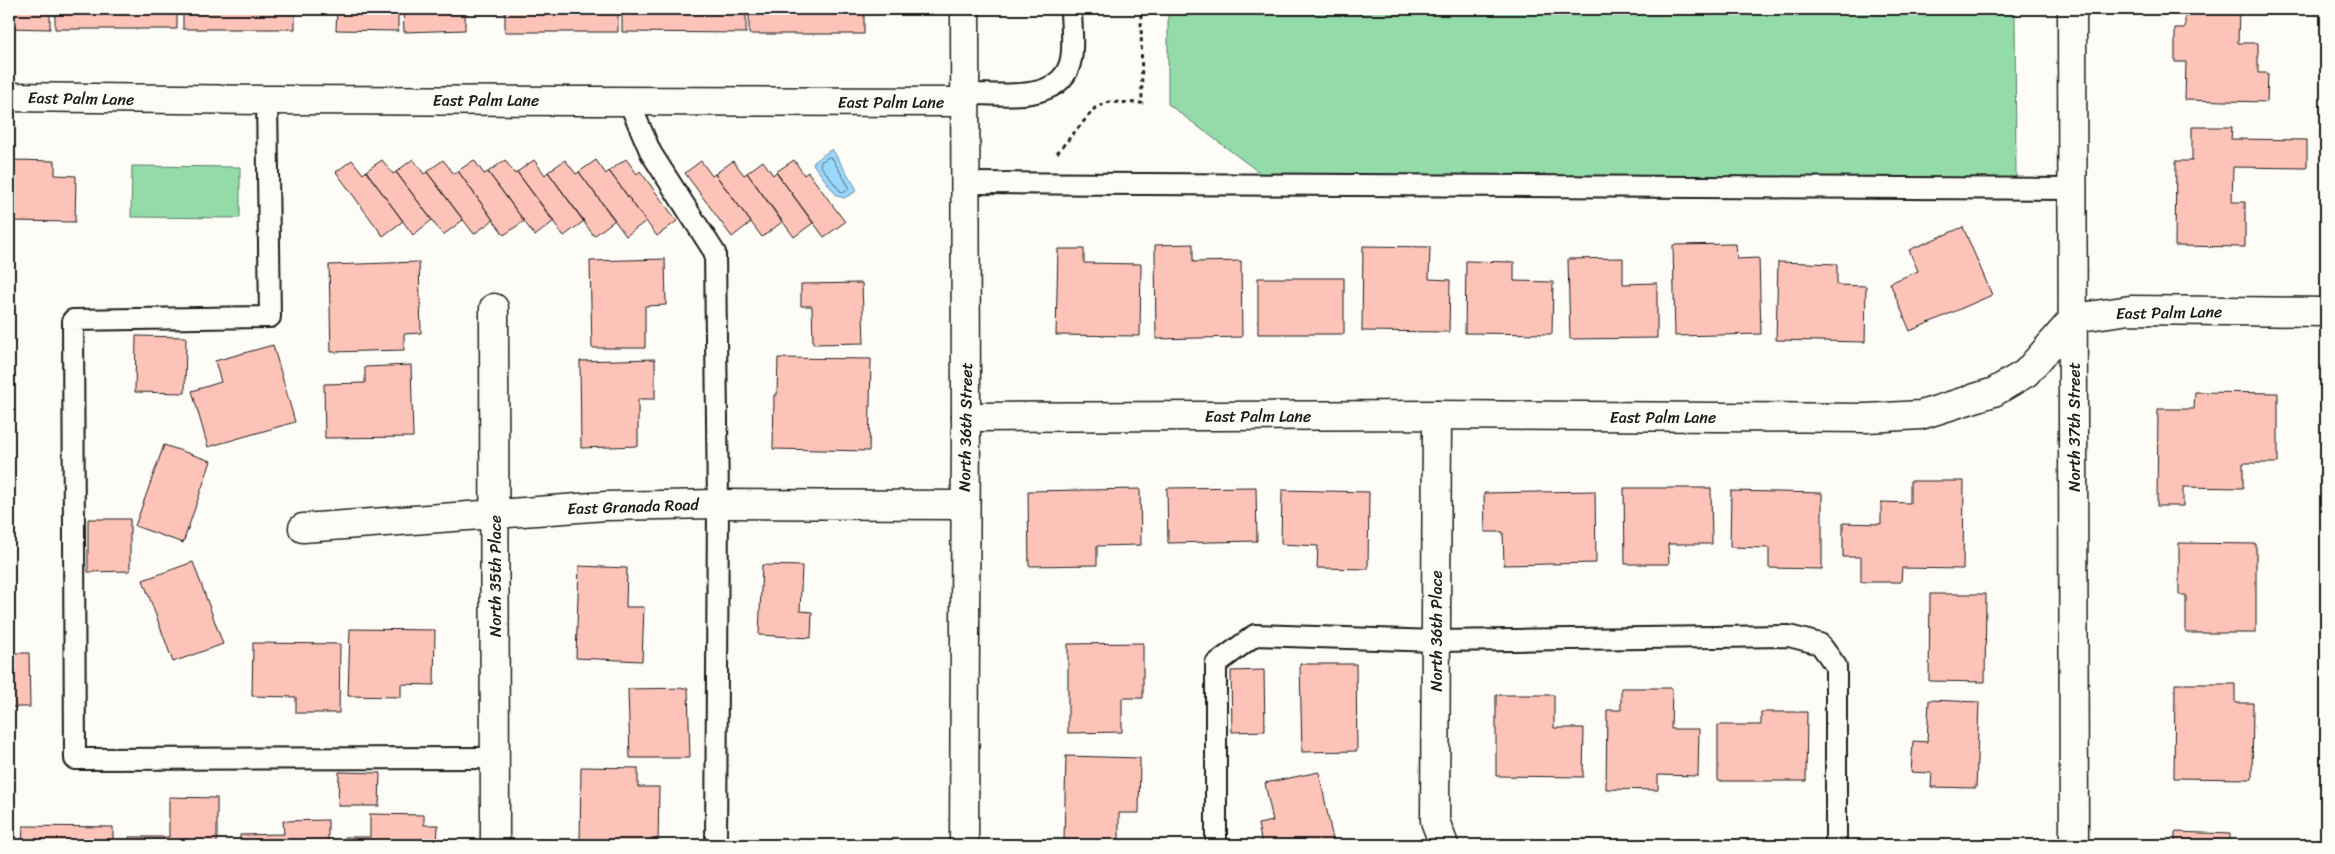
<svg xmlns="http://www.w3.org/2000/svg" width="2335" height="854" font-family="Sriracha,sans-serif">
	<style>
		.green { fill: #94dbaa; stroke: #587c63 }
		.water { fill: #9ad7fb; stroke: #688ca2 }
		.lines { fill: none; stroke-linecap: round; stroke-linejoin: round }
		.shore { stroke: #4e6775; stroke-width: 1 }
		.building { fill: #fec3b8; stroke: #1c1c1c }
		.service-casing { stroke: #1c1c1c; stroke-width: 24 }
		.minor-casing { stroke: #1c1c1c; stroke-width: 31 }
		.secondary-casing { stroke: #1c1c1c; stroke-width: 31 }
		.path { stroke: #1c1c1c; stroke-width: 3; stroke-dasharray: 4 4; stroke-linecap: butt }
		.service { stroke: #fdfcf7; stroke-width: 20 }
		.minor { stroke: #fdfcf7; stroke-width: 28 }
		.secondary { stroke: #fdfcf7; stroke-width: 28 }
		.labels { text-anchor: middle; stroke-width: 4; stroke-linejoin: round; paint-order: stroke }
		.street-label { font-size: 16px; fill: #1c1c1c; stroke: #fdfcf7 }
	</style>
	<rect width="100%" height="100%" fill="#fdfcf7"/>
	<filter id="ink" filterUnits="userSpaceOnUse"><feTurbulence type="fractalNoise" baseFrequency=".02" numOctaves="2"/><feDisplacementMap in="SourceGraphic" scale="10" xChannelSelector="R" yChannelSelector="G"/><feConvolveMatrix kernelMatrix="1 2 1 2 8 2 1 2 1" color-interpolation-filters="sRGB"/></filter>
	<g filter="url(#ink)">
		<!-- green -->
		<path class="green" d="M1168,9H2015L2016,180L1276,185L1168,104Z
			M132,166L240,167V218L131,217Z"/>
		<!-- water -->
		<path class="water" d="M832,149L856,188L855,192L844,198L837,196L813,164L816,160Z"/>
		<g class="lines">
			<!-- shore -->
			<path class="shore" d="M829,157L832,158L849,187L844,193L840,191L820,165L821,162Z"/>
		</g>
		<!-- building -->
		<path class="building" d="M9,9H50V29L9,28Z
			M55,9H177V29H55Z
			M183,9H295V29H183Z
			M337,9H398V31L336,30Z
			M403,9H465V30L404,32Z
			M505,9H618V32H505Z
			M622,9H746V33L622,32Z
			M749,9H864V34H749Z
			M2185,9H2239L2238,43H2258V73H2268L2267,102L2185,100L2186,62H2175V28H2185Z
			M2192,127H2232L2231,139L2307,140V168L2233,167L2232,202H2245V247L2175,246L2176,161H2192Z
			M413,159L424,174L427,172L463,220L443,235L396,172Z
			M626,159L637,174L640,171L677,221L657,236L609,171Z
			M9,160L55,161V175L76,176L75,222L9,221Z
			M352,160L363,174L366,171L403,221L383,236L336,172Z
			M382,160L393,174L396,172L432,220L413,235L366,171Z
			M443,160L454,174L458,171L493,220L474,234L427,172Z
			M474,160L484,174L488,172L524,221L504,235L458,171Z
			M505,160L515,174L517,172L554,221L535,236L488,172Z
			M534,160L545,175L548,172L584,221L564,236L517,172Z
			M565,160L576,174L579,172L615,220L594,236L548,172Z
			M596,160L606,174L609,171L646,221L626,236L579,172Z
			M794,160L804,175L808,172L845,222L824,237L776,172Z
			M701,161L712,176L715,174L751,222L732,237L685,173Z
			M733,161L744,175L747,173L782,222L762,237L715,174Z
			M763,161L773,175L776,172L813,223L794,237L747,173Z
			M1963,227L1992,295L1910,331L1890,283L1918,271L1909,250Z
			M9,244H13L12,287H9Z
			M1193,244V262L1241,261L1242,337L1156,339L1155,245Z
			M1736,244L1737,259L1759,258L1761,334L1675,336L1673,245Z
			M1363,246L1430,247L1429,279L1450,280L1449,332L1362,331Z
			M1058,249H1084V263L1141,264L1140,336L1056,335Z
			M1623,258V284L1657,283V338L1570,339L1568,259Z
			M665,259L666,305L645,306V348H592L590,261Z
			M1466,261L1514,262V281L1553,282L1552,334L1465,333Z
			M419,262L421,333L404,334V350L331,352L329,265Z
			M1778,262L1837,264V285L1866,286L1865,342L1776,340Z
			M1258,278H1344V334H1258Z
			M862,283L864,343L813,344L812,306H801V284Z
			M136,336L186,337L185,393L135,392Z
			M273,345L295,422L208,447L192,391L221,382L215,361Z
			M778,358L871,359L869,451L773,449L774,395H777Z
			M655,359V399H638V446L581,448L580,361Z
			M411,365L413,437L325,438L324,384L365,383V367Z
			M2195,392L2278,393V463H2243V488L2183,487V506H2157L2158,409H2194Z
			M164,445L211,461L183,543L135,526Z
			M1910,481H1964L1963,569L1902,568L1901,582H1861V557H1843V523L1881,524V502L1910,503Z
			M1256,487L1257,541L1168,543L1167,488Z
			M1624,488H1711L1712,544H1668L1669,564H1625Z
			M1140,489L1141,545L1097,546V565L1029,566L1028,491Z
			M1282,490L1369,492L1368,569L1317,568L1318,546L1281,544Z
			M1595,491L1596,563L1504,565L1503,532H1485L1484,493Z
			M1731,491L1822,493V569L1769,568V548L1730,547Z
			M88,519H130V571L88,572Z
			M2179,543L2256,544V633H2186V595H2179Z
			M193,562L223,644L173,662L143,580Z
			M762,565L802,566L800,611L812,612L811,638L759,635Z
			M579,566L627,568L626,607H644L642,661L576,658Z
			M1930,594H1986L1985,682L1929,681Z
			M350,629L435,630L434,685L401,684V697L348,696Z
			M253,643L340,644L339,713H296V697L252,696Z
			M1143,643V698H1122V732L1068,733V644Z
			M9,653H29L30,707H9Z
			M1300,664H1356L1357,751L1302,752Z
			M1264,670L1265,731L1232,732L1231,671Z
			M2175,684H2235V703H2253L2252,779L2174,778Z
			M688,688L690,758H630L628,689Z
			M1621,688H1672L1671,729H1699L1698,776L1658,775V790L1606,789L1607,710H1621Z
			M1496,695H1554V728H1584L1583,777L1496,776Z
			M1929,700L1979,702L1976,788L1931,787L1932,773L1911,772L1913,741L1927,742Z
			M1761,712H1807L1806,781H1718V725H1761Z
			M1066,756L1140,758L1139,813H1119V842L1064,840Z
			M581,767L638,768V787H659L658,845H580Z
			M339,772L380,773L379,806H338Z
			M1319,772L1334,845H1262L1258,824L1273,821L1265,783Z
			M169,797L217,798V845H129V837H169Z
			M370,814L424,815V825H438L437,845H345V837H370Z
			M328,820V845H240V835L284,834L283,821Z
			M23,826L113,827V845H22Z
			M2175,832L2230,834V845H2175Z"/>
		<g class="lines">
			<defs>
				<path id="service" d="M965,94C999,93 1063,105 1071,59C1074,44 1071,24 1071,9
					M267,100L270,317L73,320L75,759L495,758
					M629,102L651,153L715,253L718,504L716,845
					M965,183L2073,189
					M1216,845V664L1255,635L1436,641L1789,636L1820,644L1836,666V845"/>
				<path id="minor" d="M2072,9L2074,845
					M9,97L267,100L964,102
					M494,308L495,845
					M1437,415L1435,821L1444,845
					M966,417L1437,415L1867,418L1921,415L1994,392L2026,373L2074,318L2130,310L2326,312
					M303,528L606,506L718,504L964,505"/>
				<path id="secondary" d="M964,845L966,417L965,9"/>
			</defs>
			<!-- service casing -->
			<use href="#service" class="service-casing"/>
			<!-- minor casing -->
			<use href="#minor" class="minor-casing"/>
			<!-- secondary casing -->
			<use href="#secondary" class="secondary-casing"/>
			<!-- path -->
			<path class="path" d="M1057,153L1095,108L1109,102L1142,103L1141,9"/>
			<!-- service -->
			<use href="#service" class="service"/>
			<!-- minor -->
			<use href="#minor" class="minor"/>
			<!-- secondary -->
			<use href="#secondary" class="secondary"/>
		</g>
	</g>
	<g class="labels">
		<!-- street labels -->
		<g class="street-label">
			<text transform="translate(81 98) rotate(1)" y="6">East Palm Lane</text>
			<text x="486" y="106">East Palm Lane</text>
			<text x="891" y="108">East Palm Lane</text>
			<text transform="translate(2169 312) rotate(-1)" y="6">East Palm Lane</text>
			<text x="1258" y="422">East Palm Lane</text>
			<text x="1663" y="423">East Palm Lane</text>
			<text transform="translate(965 427) rotate(-89)" y="6">North 36th Street</text>
			<text transform="translate(2074 427) rotate(-90)" y="6">North 37th Street</text>
			<text transform="translate(633 506) rotate(-2)" y="6">East Granada Road</text>
			<text transform="translate(495 576) rotate(-90)" y="6">North 35th Place</text>
			<text transform="translate(1436 631) rotate(-90)" y="6">North 36th Place</text>
		</g>
	</g>
	<!-- margin -->
	<rect width="2335" height="854" fill="none" stroke="#fdfcf7" stroke-width="30"/>
	<rect x="15" y="15" width="2305" height="824" fill="none" stroke="#1c1c1c" stroke-width="2" filter="url(#ink)"/>
</svg>
